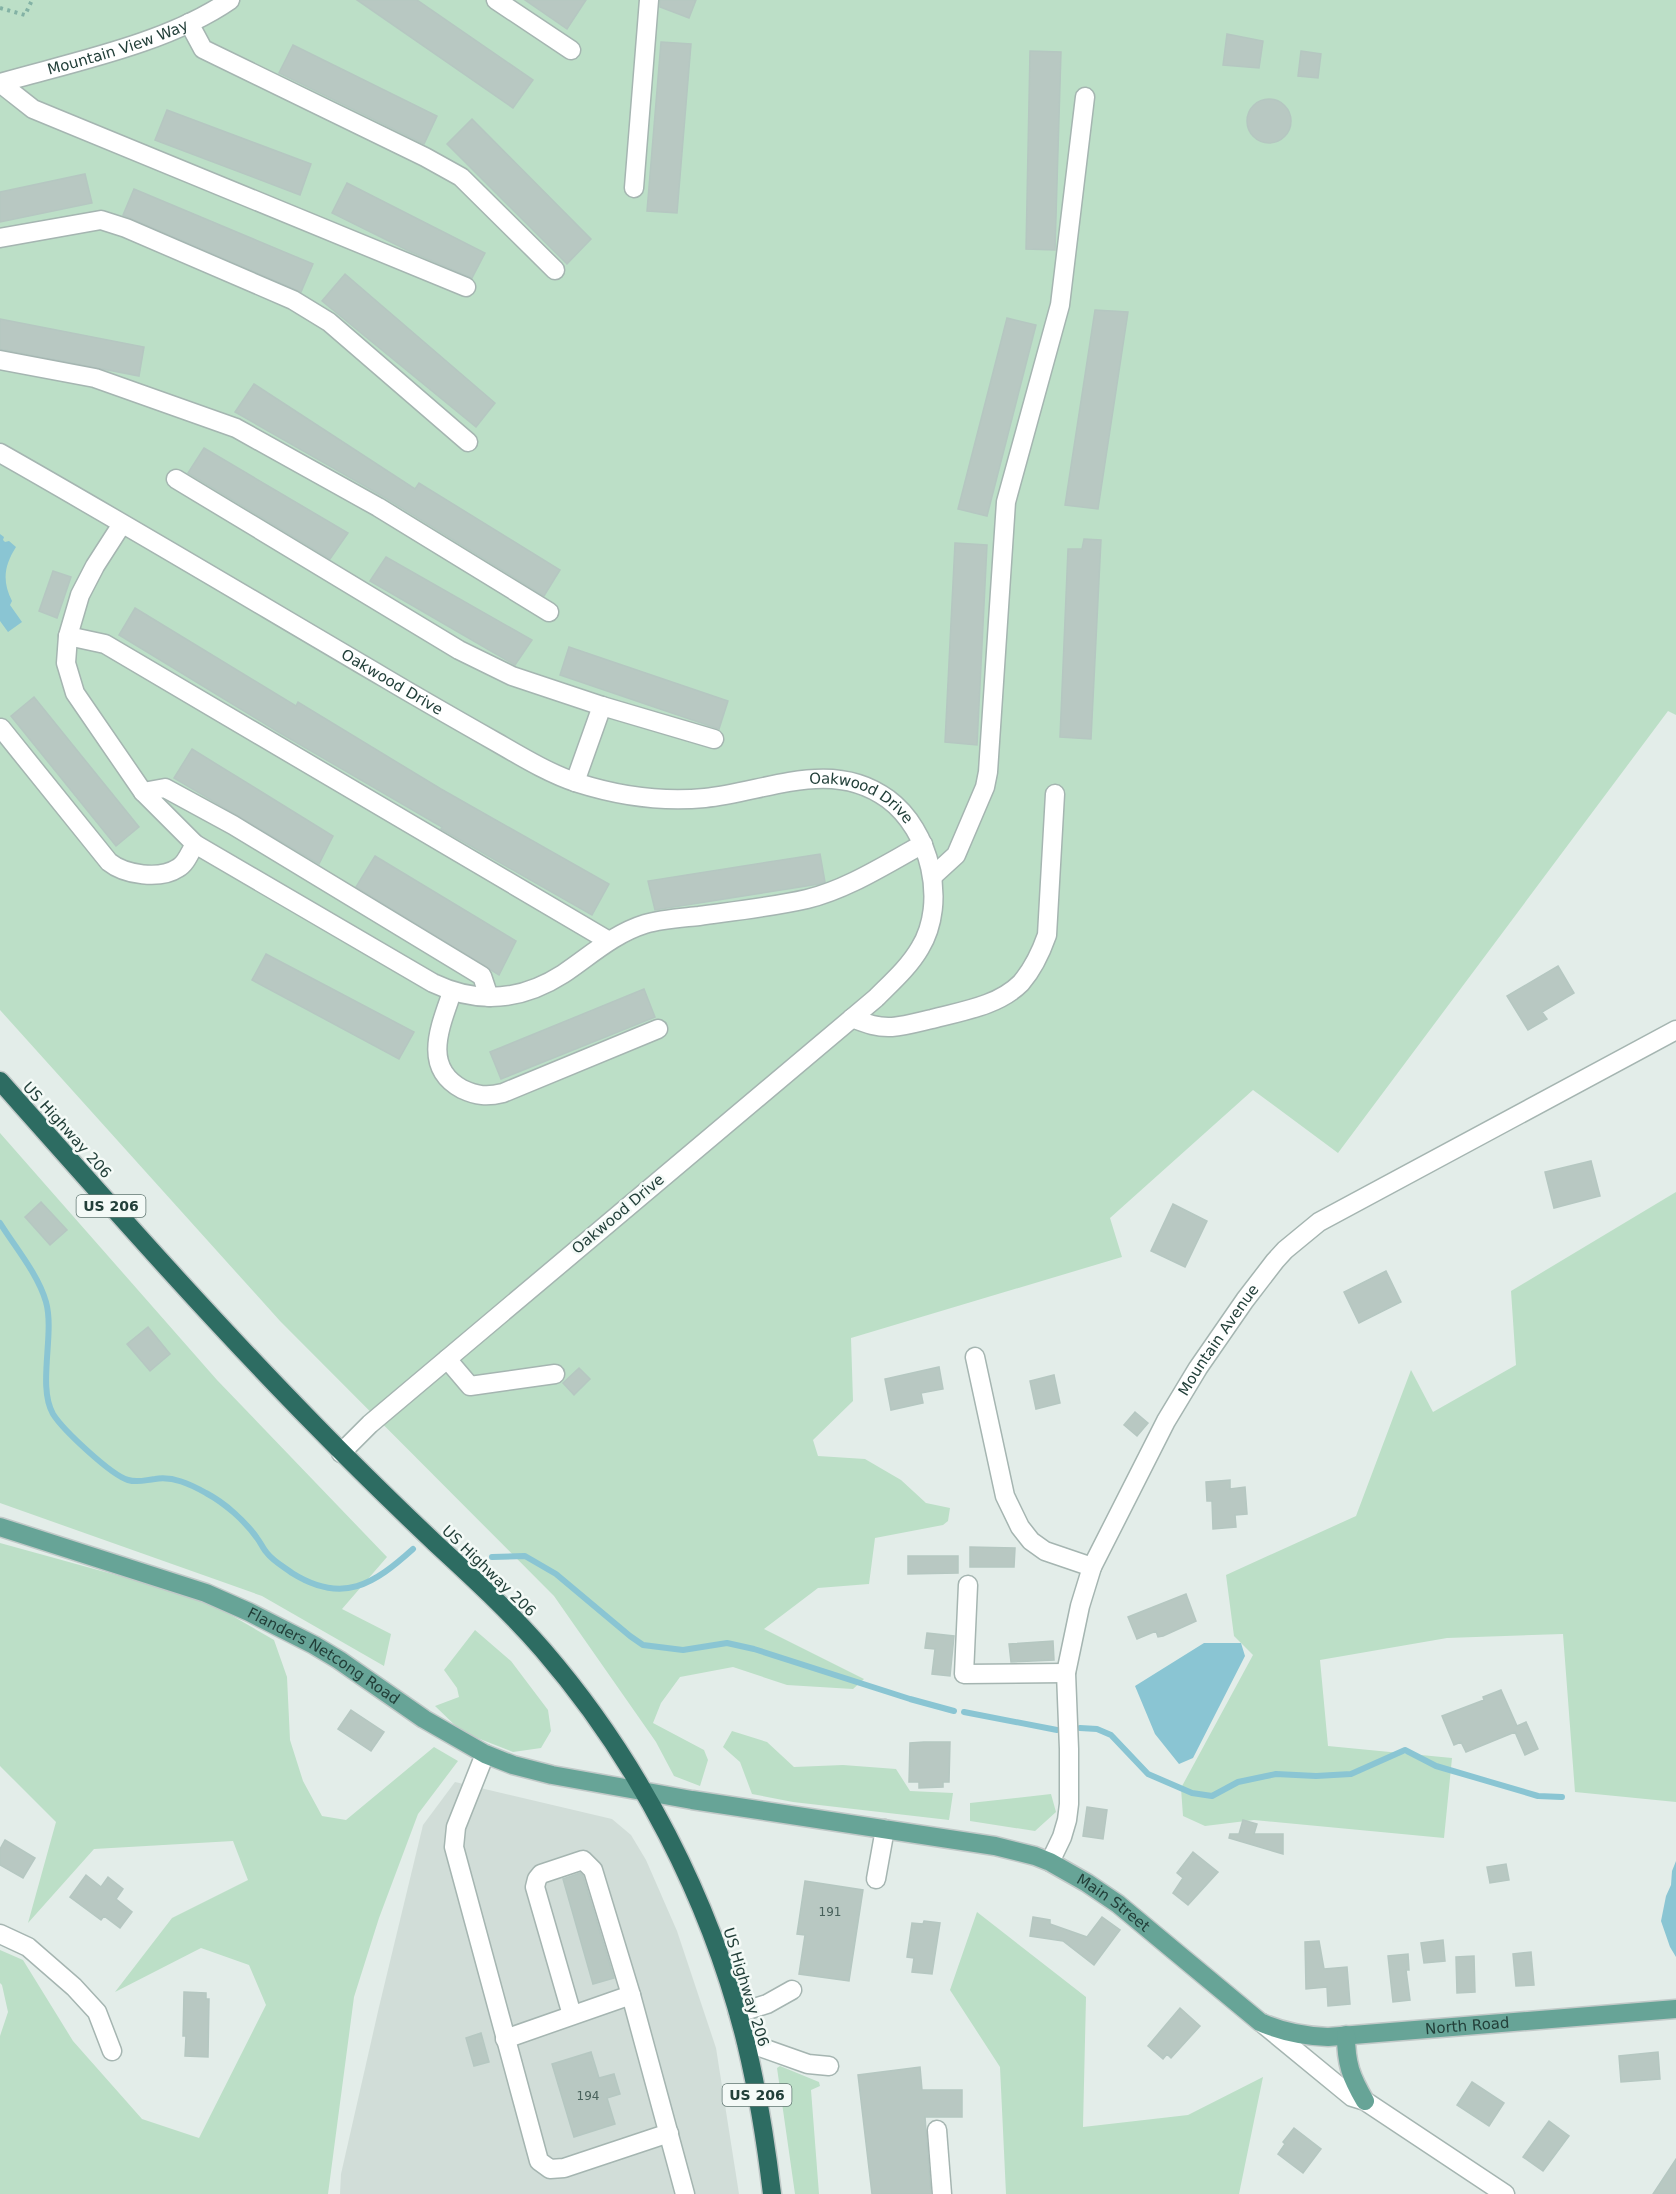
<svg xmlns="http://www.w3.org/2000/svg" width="1676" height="2194" font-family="'DejaVu Sans',sans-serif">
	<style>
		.built { fill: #d1ddd8 }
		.green { fill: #bcdfc7 }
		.water { fill: #8ac5d3 }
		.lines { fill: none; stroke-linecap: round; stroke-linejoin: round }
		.stream { stroke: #8ac5d3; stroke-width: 6 }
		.building { fill: #b8c8c2; stroke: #b5c7c1; stroke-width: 1.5 }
		.minor-casing { stroke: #a5b5b1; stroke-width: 21 }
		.major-casing { stroke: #c1c9c8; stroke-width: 21 }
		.highway-casing { stroke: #c1c9c8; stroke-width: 21 }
		.path { stroke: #83b2a5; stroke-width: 4; stroke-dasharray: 3 4.5; stroke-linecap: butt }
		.minor { stroke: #fff; stroke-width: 18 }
		.major { stroke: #67a497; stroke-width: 18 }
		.highway { stroke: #2d6c62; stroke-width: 18 }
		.labels { text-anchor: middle; stroke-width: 5; stroke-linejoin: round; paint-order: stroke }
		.number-label { font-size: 12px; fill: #48615b }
		.shield { fill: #f4faf7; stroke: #617772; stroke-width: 1.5 }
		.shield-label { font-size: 14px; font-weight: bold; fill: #223f39 }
		.street-label { font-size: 15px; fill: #223f39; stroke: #f4faf7 }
	</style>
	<rect width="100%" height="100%" fill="#e3ede9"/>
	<!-- built -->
	<path class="built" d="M455,1782L612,1819L631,1835L646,1860L677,1931L716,2048L739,2194H340L341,2174L379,2007L423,1825Z"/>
	<!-- green -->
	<path class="green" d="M0,0H1676V715L1668,711L1338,1153L1253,1090L1110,1218L1122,1257L851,1338L853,1401L813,1440L818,1456L865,1459L901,1480L926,1503L950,1508L948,1521L943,1525L875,1538L869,1584L818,1588L764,1629L864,1679L853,1689L787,1685L733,1667L680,1677L661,1703L653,1723L704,1750L708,1760L700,1786L674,1776L656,1742L554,1596L280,1321L0,1010Z
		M0,1133L217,1380L387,1557L342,1609L391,1634L384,1666L262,1596L0,1503Z
		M1676,1192V1802L1575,1792L1563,1634L1447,1638L1320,1660L1328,1746L1452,1758L1444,1838L1254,1820L1205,1826L1183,1816L1181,1788L1253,1655L1234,1636L1226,1575L1356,1516L1411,1370L1433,1412L1516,1365L1511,1291Z
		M0,1543L145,1583L217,1607L274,1640L287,1677L290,1740L303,1781L322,1816L346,1820L434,1747L458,1761L418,1814L379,1918L354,1997L328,2194H0V2036L8,2012L2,1985L0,1983V1950L23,1960L73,2041L142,2119L199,2138L266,2005L249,1965L201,1948L115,1992L172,1918L248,1880L233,1841L94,1849L28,1923L56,1822L0,1766Z
		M475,1630L511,1661L548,1710L551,1731L541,1748L513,1752L462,1732L435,1706L459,1697L457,1688L444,1670Z
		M732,1731L767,1742L794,1767L843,1765L896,1769L910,1791L953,1793L949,1820L793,1802L752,1794L740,1762L723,1747Z
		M1051,1794L1056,1812L1035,1831L970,1821V1803Z
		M977,1912L1086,1997L1083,2127L1188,2115L1263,2077L1239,2194H1006L1000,2067L950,1990Z
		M780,2066L819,2082L820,2086L811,2090L819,2194H795L777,2068Z"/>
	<!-- water -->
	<path class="water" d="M0,534L4,537L3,540L5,542L9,541L16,547C4,566 2,581 12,601L10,605L22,622L8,632L0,621Z
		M1204,1643H1241L1245,1656L1193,1758L1179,1764L1155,1734L1135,1686Z
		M1676,1861V1957L1670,1947L1661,1921L1666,1896L1671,1885L1672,1871Z"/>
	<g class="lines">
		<!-- stream -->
		<path class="stream" d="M0,1223C15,1247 38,1274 46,1302C55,1334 37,1386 53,1414C63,1430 111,1475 128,1480C138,1483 145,1480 155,1479C173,1476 190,1484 206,1493C225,1503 245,1521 257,1538C261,1543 263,1549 267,1553C273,1561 284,1567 292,1573C343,1605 374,1584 413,1549
			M492,1557L525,1556L556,1574L630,1636L643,1645L683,1650L727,1643L754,1649L910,1699L954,1711
			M964,1712L1057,1730
			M1080,1728L1097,1729L1111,1735L1148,1774L1192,1793L1212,1796L1238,1782L1276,1774L1316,1776L1351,1774L1405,1750L1436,1766L1538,1796L1562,1797"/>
	</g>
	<!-- building -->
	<path class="building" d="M357,0H417L533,80L513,108Z
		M525,0H586L567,29Z
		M660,0H696L689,18L660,7Z
		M1227,34L1263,41L1259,68L1223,65Z
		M661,42L691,44L677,213L647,211Z
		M293,45L437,116L424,144L279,73Z
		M1030,51L1061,52L1055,250L1026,249Z
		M1301,51L1321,54L1318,78L1298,76Z
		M1247 121a22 22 0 1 1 44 0a22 22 0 1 1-44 0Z
		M167,110L311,164L300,195L155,140Z
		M472,119L591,239L567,264L447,144Z
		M85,174L92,203L0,222V192Z
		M347,183L485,253L472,278L409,251L332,213Z
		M134,189L313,264L301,292L123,215Z
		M345,274L495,403L476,427L322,301Z
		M1095,310L1128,312L1098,509L1065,505Z
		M1007,318L1036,325L987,516L958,509Z
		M0,319L144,347L139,376L0,349Z
		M254,384L415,489L419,483L560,570L544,596L384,497L235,412Z
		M204,448L348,533L330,559L188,473Z
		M1084,539L1101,540L1091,739L1060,737L1068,549H1082Z
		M955,543L987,545L977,745L945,742Z
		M386,557L532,640L515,665L370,581Z
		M53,571L71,577L57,618L39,611Z
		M135,608L296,706L298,702L441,789L609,884L592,915L441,829L442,827L280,733L119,635Z
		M569,647L728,701L719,729L560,675Z
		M34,697L139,827L116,846L11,716Z
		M192,749L333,836L319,864L174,778Z
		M820,854L825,882L819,884L655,910L648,881Z
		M375,856L516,941L499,975L356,887Z
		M266,954L414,1032L399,1059L252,980Z
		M1558,966L1574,993L1542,1012L1547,1019L1528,1030L1507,996Z
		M644,989L655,1017L501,1079L490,1052Z
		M1591,1161L1600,1196L1554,1208L1545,1172Z
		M41,1202L67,1230L50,1245L25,1217Z
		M1173,1204L1207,1221L1185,1267L1151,1251Z
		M1386,1271L1401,1302L1359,1323L1344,1292Z
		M148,1327L170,1354L150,1371L127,1344Z
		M939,1367L943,1389L921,1393L923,1403L891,1410L885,1379Z
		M579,1368L590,1379L574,1395L563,1383Z
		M1054,1375L1060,1403L1036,1409L1030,1381Z
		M1135,1412L1148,1423L1137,1436L1124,1425Z
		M1230,1480V1489L1245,1487L1247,1514L1235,1515L1236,1527L1213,1529L1212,1501H1207L1206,1482Z
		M970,1547L1015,1548L1014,1567H970Z
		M908,1556H958V1573L908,1574Z
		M1186,1594L1196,1621L1163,1636L1158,1637L1156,1631L1137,1639L1128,1617Z
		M927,1633L954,1636L950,1676L932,1674L935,1649L925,1648Z
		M1053,1641L1054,1660L1011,1662L1009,1644Z
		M1501,1690L1517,1726L1526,1722L1538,1749L1525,1755L1515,1732L1466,1752L1461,1742L1454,1745L1442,1716L1484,1700L1483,1697Z
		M351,1710L384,1732L371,1751L338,1729Z
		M924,1742H950L949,1782H943V1787L919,1788V1782H909L910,1743Z
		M1087,1807L1107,1810L1103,1839L1083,1836Z
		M1243,1820L1257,1824L1254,1834H1283V1854L1229,1838L1230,1834H1239Z
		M5,1840L35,1858L23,1878L0,1865V1849Z
		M1193,1852L1218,1872L1188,1905L1173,1893L1183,1878L1177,1873Z
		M1506,1864L1509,1880L1490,1883L1487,1867Z
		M580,1873L583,1876L614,1978L593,1984L563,1879Z
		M86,1875L101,1887L108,1877L123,1889L116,1899L132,1912L120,1928L104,1916L101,1920L70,1897Z
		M805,1881L863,1890L849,1981L799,1974L805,1935L797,1934Z
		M1033,1917L1050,1920V1924L1087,1937L1102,1917L1120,1930L1094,1965L1063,1941L1030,1936Z
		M924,1921L940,1923L932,1974L912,1972L914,1958L907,1957L912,1923L923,1924Z
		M1443,1940L1445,1961L1424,1963L1421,1943Z
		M1319,1941L1324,1969L1347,1967L1350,2004L1328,2006L1327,1987L1306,1989L1305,1942Z
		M1531,1952L1534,1985L1516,1986L1513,1954Z
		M1408,1954L1409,1970H1406L1410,2000L1393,2002L1388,1956Z
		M1474,1956L1475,1992L1457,1993L1456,1957Z
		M184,1992L206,1993V1999H209L208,2057L185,2056L186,2036H183Z
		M1180,2008L1200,2026L1171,2058L1167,2054L1163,2059L1148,2046Z
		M481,2033L489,2062L474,2066L466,2038Z
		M591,2052L599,2078L614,2074L620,2094L607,2098L615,2124L574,2137L552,2064Z
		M1658,2052L1660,2079L1621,2082L1619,2056Z
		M920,2067L922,2090H962V2117H925L931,2194H872L858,2075Z
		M1472,2082L1504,2103L1489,2126L1457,2105Z
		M1549,2121L1569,2136L1543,2171L1523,2157Z
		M1294,2128L1321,2149L1303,2173L1278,2154L1285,2144L1283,2142Z
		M1676,2159V2194H1653Z"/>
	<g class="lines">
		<defs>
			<g id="minor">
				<path d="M496,0L571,50"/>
				<path d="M189,23L203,49L425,157L461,177L555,270"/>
				<path d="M0,83L33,109L466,287"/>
				<path id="s1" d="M0,83C73,62 168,43 230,0"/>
				<path d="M634,188L649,0"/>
				<path d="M0,238L101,220L126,228L293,300L329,322L468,442"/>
				<path d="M0,360L95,378L236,428L378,507L549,612"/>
				<path id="s2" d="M0,453C129,526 257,603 385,678C422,700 459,721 496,742C522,757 550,774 578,783C619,796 663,802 705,798C766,792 831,757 888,799C930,830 948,902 920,948C909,967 892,982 876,998L370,1424L341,1453"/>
				<path d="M176,479L459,650L512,676L602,706L714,739"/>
				<path d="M122,524L95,566L80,595L68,636L66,663L75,693L143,792L195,844L433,983C477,1004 521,1001 563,974C590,956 613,934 645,924C662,919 681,918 699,916C735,911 772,907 807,899C848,889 886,864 923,844"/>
				<path d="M68,636L105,644L609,941"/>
				<path d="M1,728L109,862C125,875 160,880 178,868C186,864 190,852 195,844"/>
				<path d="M575,782L602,706"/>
				<path d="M143,792L165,788L233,825L482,976L489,997"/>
				<path d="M933,876L956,855L985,787L988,772L1006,502L1060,305L1085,97"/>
				<path d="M452,992C441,1025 421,1067 462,1089C477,1096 487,1097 503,1093L658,1029"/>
				<path d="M852,1018C865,1023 877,1028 892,1027C905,1026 919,1022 932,1019C962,1011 998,1006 1021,983C1033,969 1041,952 1047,935L1055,794"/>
				<path d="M975,1357L1005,1496L1020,1527L1031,1541L1045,1551L1092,1567"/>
				<path d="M447,1359L470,1386L555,1374"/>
				<path d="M968,1585L964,1674L1066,1673"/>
				<path d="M485,1754L456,1827L454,1847L539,2161L550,2169L564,2168L669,2133"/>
				<path id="s3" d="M1050,1862L1062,1837L1067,1820L1069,1804V1749L1066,1673L1080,1606L1092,1567L1166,1421L1198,1368L1245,1300L1275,1261L1285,1250L1319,1222L1676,1030"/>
				<path d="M876,1879L885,1829"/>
				<path d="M0,1934L28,1947L74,1987L97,2012L112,2051"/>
				<path d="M738,2013L767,2004L792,1990"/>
				<path d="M572,2015L535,1887L537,1879L541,1874L583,1860L593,1870L631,1995L685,2194"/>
				<path d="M1262,2023L1352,2097L1365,2101L1505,2194"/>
				<path d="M505,2039L631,1995"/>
				<path d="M746,2042L808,2064L829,2066"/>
				<path d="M937,2130L942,2194"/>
			</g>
			<g id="major">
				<path id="s4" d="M0,1527L206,1593L249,1612L314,1645L339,1660L424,1719L485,1754L513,1765L552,1775L692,1800L995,1846L1035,1856L1050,1862L1087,1883L1118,1904L1260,2022C1282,2032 1303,2036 1328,2037L1676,2009"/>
				<path d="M1346,2035C1346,2064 1351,2077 1365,2101"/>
			</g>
			<path id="highway" d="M0,1081C103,1197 206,1314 315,1425C354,1465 394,1504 434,1542C472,1577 509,1611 543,1650C639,1761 711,1901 746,2043C758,2093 766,2143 772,2194"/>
		</defs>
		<!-- minor casing -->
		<use href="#minor" class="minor-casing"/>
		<!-- major casing -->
		<use href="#major" class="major-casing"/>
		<!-- highway casing -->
		<use href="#highway" class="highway-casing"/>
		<!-- path -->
		<path class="path" d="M0,8L25,15L32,0"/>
		<!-- minor -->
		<use href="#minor" class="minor"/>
		<!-- major -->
		<use href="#major" class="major"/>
		<!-- highway -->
		<use href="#highway" class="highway"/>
	</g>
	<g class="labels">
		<!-- number labels -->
		<g class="number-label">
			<text x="830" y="1916">191</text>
			<text x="588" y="2100">194</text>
		</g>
		<!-- shield labels -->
		<g class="shield">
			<rect x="76.5" y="1195" width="69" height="22" rx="4.5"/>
			<rect x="722.5" y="2084" width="69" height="22" rx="4.5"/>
		</g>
		<g class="shield-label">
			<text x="111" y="1211">US 206</text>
			<text x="757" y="2100">US 206</text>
		</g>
		<!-- street labels -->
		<g class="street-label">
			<text dy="5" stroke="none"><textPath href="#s1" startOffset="123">Mountain View Way</textPath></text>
			<text dy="5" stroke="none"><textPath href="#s2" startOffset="454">Oakwood Drive</textPath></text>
			<text dy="5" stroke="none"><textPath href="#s2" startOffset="958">Oakwood Drive</textPath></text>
			<text transform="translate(67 1130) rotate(48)" y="5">US Highway 206</text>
			<text transform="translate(618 1214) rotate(-40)" y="5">Oakwood Drive</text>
			<text dy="5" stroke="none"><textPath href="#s3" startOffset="562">Mountain Avenue</textPath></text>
			<text transform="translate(489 1571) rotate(44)" y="5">US Highway 206</text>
			<text dy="5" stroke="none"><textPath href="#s4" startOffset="350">Flanders Netcong Road</textPath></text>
			<text dy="5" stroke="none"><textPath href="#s4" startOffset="1191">Main Street</textPath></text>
			<text transform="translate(746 1987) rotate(73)" y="5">US Highway 206</text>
			<text dy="5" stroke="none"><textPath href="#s4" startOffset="1590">North Road</textPath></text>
		</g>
	</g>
</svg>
